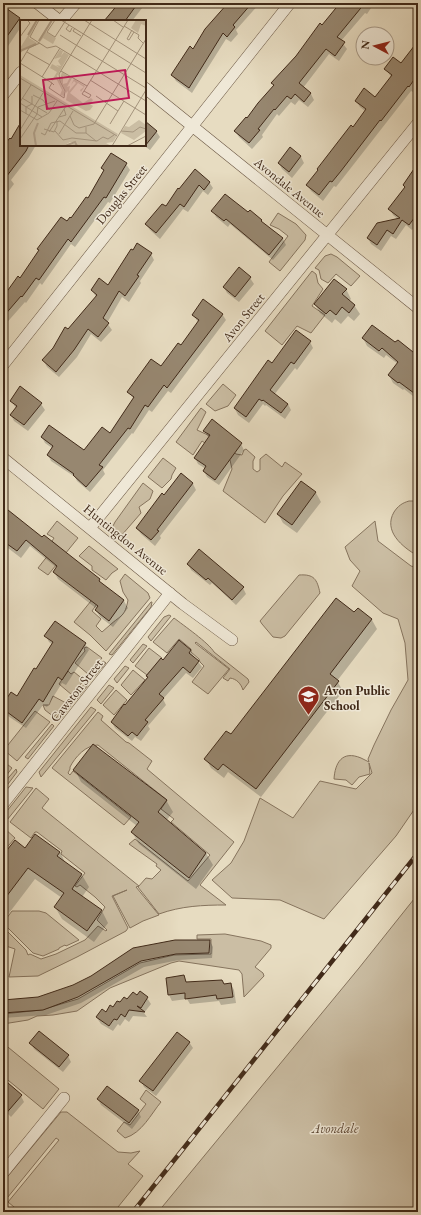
<svg xmlns="http://www.w3.org/2000/svg" width="421" height="1215" font-family="'EB Garamond',serif">
	<style>
		.green { fill: #cbbea4; stroke: #86745e }
		.shadow { fill: #0003 }
		.building { fill: #978770; stroke: #412a19 }
		.lines { fill: none; stroke-linecap: round; stroke-linejoin: round }
		.street-casing { stroke: #6a5643; stroke-width: 12 }
		.street { stroke: #efe8d7; stroke-width: 11 }
		.rail-casing { stroke: #412a19; stroke-width: 4.5 }
		.rail { stroke: #efe8d7; stroke-width: 3; stroke-dasharray: 9; stroke-linecap: butt }
		.labels { text-anchor: middle; stroke-width: 3; stroke-linejoin: round; paint-order: stroke }
		.street-label { font-size: 13px; fill: #412a19; stroke: #efe8d7 }
		.poi-label { font-size: 13px; font-weight: bold; fill: #412a19; stroke: #efe8d7; text-anchor: start }
		.park-label { font-size: 13px; font-style: italic; fill: #5d4835; stroke: #efe8d7 }
		.inset-river { fill: none; stroke: #af9f88; stroke-width: 2 }
		.inset-road { fill: none; stroke: #a5957e; stroke-width: 1 }
		.view { fill: #c2185b; fill-opacity: 0.15; stroke: #c2185b; stroke-width: 2 }
		.inset-edge { fill: none; stroke: #412a19; stroke-width: 2 }
	</style>
	<rect width="100%" height="100%" fill="#e7dcc1"/>
	<filter id="stains"><feTurbulence type="fractalNoise" baseFrequency=".005" numOctaves="4"/><feColorMatrix values="0 0 0 0 .2 0 0 0 0 .09 0 0 0 0 .02 0 0 0 .5 -.17"/></filter>
	<radialGradient id="worn" r=".72"><stop offset=".6" stop-color="#630" stop-opacity="0"/><stop offset="1" stop-color="#630" stop-opacity=".3"/></radialGradient>
	<!-- green -->
	<path class="green" d="M278,213L296,224L306,235L305,240L280,271L269,262L288,236L279,229L270,225Z
		M331,254L337,257L360,276L351,286L336,274L328,283L321,279L319,270L315,268L325,256Z
		M312,271L316,274L318,283L323,289L312,306L325,315L311,333L297,326L282,345L265,331Z
		M223,384L236,395L228,406L215,411L206,404Z
		M201,408L206,412L197,430L210,436L211,434L236,454L242,455L244,450L246,449L255,457L253,461V469L257,472L260,470V459L266,454L282,467L285,462L302,474L283,496L265,523L223,491L232,469L230,460L202,441L193,455L176,442Z
		M163,458L176,468L172,475L171,479L162,488L148,477Z
		M143,483L153,491L150,499L139,507L141,513L121,536L112,528L115,522Z
		M409,501H418V556C402,547 383,531 394,512C398,506 402,503 409,501Z
		M57,521L78,538L48,575L38,568L56,545L52,541L54,538L47,534Z
		M375,521L378,541L411,566L418,568V804L396,836L324,919L280,900L232,898L212,880L231,863L244,841L260,798L293,818L320,781L356,789L372,773L369,763L370,774L359,777L352,785L346,780L334,779C335,763 342,750 361,758C364,759 366,761 369,762L368,759L374,745L391,710L408,680L405,643L398,619L383,613L352,586L360,571L350,560L345,547Z
		M89,546L118,569L112,573L106,580L92,570V566L79,556Z
		M125,574L148,593L150,598L106,651L90,635L74,622L95,596L99,601L92,611L101,619L96,626L102,632C105,630 107,627 110,625C121,615 125,617 128,600L123,592L120,581Z
		M299,575C314,574 317,579 320,593L285,636L281,638L273,637L262,624L260,621Z
		M151,602H152L151,607L112,655L109,654Z
		M169,615L171,616L151,641L148,637L164,617Z
		M174,618C183,625 209,643 214,652L248,679L249,682L243,690C241,684 237,679 230,678L228,681L223,678L230,669L196,642L195,643L229,669L208,694L192,682L204,666L200,662L199,659L191,652V649L179,639L167,653L153,642Z
		M143,644L147,646L133,663L130,660Z
		M87,647L102,658L88,674L75,663L85,651L84,648Z
		M149,648L162,658L147,675L135,666Z
		M103,661L106,663L94,677L92,675Z
		M125,666L129,668L117,683L114,679Z
		M133,670L145,680L131,695L121,685Z
		M68,671L71,674L74,672L84,680L72,695L59,684Z
		M86,682L88,685L77,699L74,697Z
		M109,685L114,688L101,704L97,700Z
		M116,690L127,700L114,715L103,705Z
		M53,696L66,703L54,717L45,710L43,705H49Z
		M68,703L71,706L60,720L56,718Z
		M91,707L96,710L41,777L39,772Z
		M35,711L50,722L17,761L4,750Z
		M98,712L103,716L101,720L126,742L129,743L152,761L147,769L234,842L200,885L226,905C203,905 181,906 159,914L138,887L146,878L152,879L161,870L156,866L157,864L129,844L135,839L188,881L210,855L171,822L174,819L161,809L167,800L98,745C86,745 75,757 70,767V769L68,773L70,775L73,771L131,817L124,825L52,768Z
		M52,724L54,726L28,759L25,757Z
		M3,761L12,768L3,780Z
		M16,769L17,772L5,788L3,787V784Z
		M26,787L33,788L7,820L3,816Z
		M36,788L49,799L42,808L139,886L136,887L159,915L143,921L130,928L113,896L127,890L112,896L128,928L126,931L77,957L38,976L9,977L15,949L3,945V927L26,950L28,955L30,954L41,959L56,954L85,940L98,926L106,931L107,930L97,920L105,907L95,897L80,885L77,887L75,886L85,873L61,854L62,851L37,832H35L31,838L10,822Z
		M4,828L15,838L3,852V829Z
		M418,894V1212H158L359,968Z
		M12,911H39L46,913L79,940L66,946L65,945L59,948V949L43,956L33,953L3,923Z
		M225,934L261,941L271,945V948L255,967L263,973L264,976L244,997L242,974L239,970L179,961L171,963L110,988L77,1011L53,1015L37,1016L28,1020L3,1024V1014L41,1010L78,999L140,963L174,955L211,954V939H197V935Z
		M3,1043L59,1089L43,1109L3,1076Z
		M146,1090L161,1102C151,1114 142,1133 125,1138L117,1131L124,1122L130,1125L146,1104L140,1099Z
		M61,1112H67L118,1152L131,1153L140,1151L128,1164L143,1176L114,1212H20L8,1202L59,1140L56,1138L3,1203V1182Z"/>
	<!-- shadow -->
	<path class="shadow" d="M120,3H146L132,21H105Z
		M226,3H263L261,5L259,4L236,30L238,34L231,42L226,39L192,93L176,81L172,75L193,50L227,5Z
		M342,3H372L373,5L367,14L365,13L341,41L347,49L339,61L329,54L303,88L311,94L314,100L308,107L299,100L295,105L291,102L279,116L277,114L262,135L263,137L252,149L239,137L235,131L247,119L275,87L273,83Z
		M3,9L19,19L21,21V27L4,52Z
		M418,42V86L413,92L411,91L336,187L334,186L323,201L311,191L307,185L366,112L360,107L356,101L376,98L391,77L386,69L401,64Z
		M145,123L156,131L160,137L150,150L143,145H145Z
		M21,125V145H36L29,157L11,180L14,184L5,196L3,195V148L11,140Z
		M290,149L301,157L304,163L292,178L282,169L279,163Z
		M126,164L130,170L110,203L108,202L75,247L71,244L42,285L40,283L26,303L25,302L3,327V297L4,298L20,279L67,223L71,219L88,200L104,172L102,168Z
		M418,166V223L412,230L406,225L396,239L391,236L381,251L371,244L368,238L399,220L393,215L390,209L406,188L404,185Z
		M195,171L209,182L213,188L208,195L203,191L188,212L183,209L160,239L150,230L146,224L166,207Z
		M213,211L248,214L261,220L263,224L283,239L286,245L273,260L230,224L228,227L216,217Z
		M151,254L154,260L140,281L141,283L129,302L122,297L107,323L112,330L101,342L91,334L77,357L59,377L47,367L44,361L96,297L92,290L108,287Z
		M250,278L254,284L239,302L227,293L224,287Z
		M346,289L351,299L349,301L354,305L360,314L354,321L348,316L341,324L335,319L332,323L320,313L315,304Z
		M222,314L226,320L171,393L168,391L152,412L149,410L133,434L132,433L103,470L105,474L90,492L77,481L75,477L51,461L48,455L52,448L45,443L42,437L84,451L110,435L134,399L128,392L161,367L181,347L198,322L193,315Z
		M363,338L396,344L418,357V400L404,389L403,390L393,383L389,375L398,364L386,355L384,358L367,346Z
		M310,342L313,348L297,370L295,368L274,395L288,404L291,410L285,419L266,405L265,406L263,404L249,423L238,415L235,409Z
		M21,387L41,404L45,410L28,431L14,421L11,415L16,408L11,401Z
		M204,431L241,444L244,450L219,485L207,477L204,471L206,469L198,464L195,458L209,438Z
		M181,475L193,484L196,490L160,536L161,538L155,546L141,534L137,528Z
		M302,482L316,493L321,502L297,533L283,523L278,514Z
		M3,505L8,511L42,538L44,536L99,580L102,585L124,601L128,608L113,627L100,617L96,610L97,609L58,579L54,572L57,568L30,546L21,558L4,545L3,542Z
		M188,564L243,588L246,594L236,605L212,583L210,585L191,570Z
		M358,609L372,620L377,629L337,681L343,691L261,797L228,772L224,778L211,768L206,759Z
		M46,636L85,644L89,650L66,685L62,683L47,707L43,705L26,728L5,714L3,710V705L17,698L37,670L53,645L49,642Z
		M190,651L202,667L193,678L186,673L163,699L166,705L148,726L150,729L141,741L135,737L132,741L115,728L112,722L163,662Z
		M75,770L166,800L173,812L166,821L206,853L213,865L196,889L139,844L132,832L137,826L81,782Z
		M26,849L60,852L66,864L82,875L89,887L82,897L102,911L108,923L94,942L62,919L55,907L62,898L35,879L3,921V856Z
		M210,941L213,947L212,958L179,960L144,967L81,1003L46,1015L3,1018V1001L38,998L73,986L91,977L134,949Z
		M183,977L187,983L224,985L231,984L234,990L236,1003L221,1005L219,1001L190,1004L187,999L172,1001L169,995Z
		M137,996L147,998L151,1004L144,1013L147,1017L133,1016L129,1022L125,1019L120,1026L118,1024L113,1031L101,1024L97,1018Z
		M189,1042L193,1048L156,1096L144,1087L141,1081Z
		M31,1043L68,1056L71,1062L63,1072L34,1049Z
		M3,1091L21,1096L24,1102L11,1117L3,1109Z
		M98,1099L138,1111L141,1117L132,1129L101,1105Z"/>
	<!-- building -->
	<path class="building" d="M119,3H138L125,21H104Z
		M228,3H252L233,25L235,27L227,37L223,33L189,88L171,75L190,46L193,49L205,29Z
		M340,3H365L337,37L345,42L335,56L326,49L299,83L311,93L304,102L295,94L291,99L287,96L275,110L274,109L258,129L260,130L249,143L234,131L246,117L247,118L258,103L274,85L271,83L296,56L320,23L322,25Z
		M3,6L20,18L3,42Z
		M418,41V74L409,87L408,86L381,121L380,120L341,171L332,182L330,181L319,195L306,185L318,170L317,169L351,125L353,127L366,109L355,101L364,88L375,97L392,75L384,69L393,57L401,63Z
		M145,121L157,131L145,146Z
		M21,122V145H29L26,151L3,181V146L10,138L11,139Z
		M290,147L301,156L289,172L278,163Z
		M111,153L127,163L106,198L104,197L71,242L68,239L39,280L36,278L22,297L21,296L3,317V297L18,276L20,278L39,250L37,249L61,217L67,221L70,217L71,218L86,197L88,198L104,170L101,168Z
		M418,163V213L409,225L402,220L393,234L387,230L377,245L367,238L377,223L400,218L388,209L405,187L403,185Z
		M195,169L210,182L204,190L199,185L184,207L180,204L156,233L145,224L162,204L166,206L178,188L179,189Z
		M225,194L248,212L250,210L262,220L261,221L283,238L269,255L226,219L224,221L211,211Z
		M137,243L152,253L137,275L139,276L125,296L119,291L103,318L109,323L98,337L88,329L74,350L56,372L42,360L53,348L65,327L68,329L97,295L91,290L99,278L108,285L131,249L133,250Z
		M239,267L251,277L235,297L223,287Z
		M334,279L347,289L342,294L355,305L349,313L342,307L336,315L330,310L326,314L314,304Z
		M203,299L223,314L167,388L164,385L148,407L145,405L130,429L128,428L99,465L103,467L86,487L73,475L74,474L47,455L53,446L41,437L49,425L84,450L102,427L110,433L134,397L127,392L151,359L161,366L178,343L181,345L199,320L192,315Z
		M372,325L395,342L398,340L418,356V396L399,382L398,383L388,375L398,362L382,348L379,351L362,338Z
		M296,330L311,341L294,364L291,362L270,390L288,404L281,413L263,400L262,401L259,399L246,417L234,408L268,360L272,363Z
		M20,386L42,403L24,425L10,415L17,406L10,401Z
		M212,419L242,443L215,480L203,471L206,466L194,458L210,435L203,431Z
		M181,473L193,483L157,530L159,531L151,540L136,528L162,493L164,495Z
		M301,481L316,492L292,525L277,514Z
		M3,506L42,537L44,535L100,579L99,581L124,600L109,621L95,610L98,606L53,572L57,566L26,540L17,551L3,541Z
		M199,549L244,587L232,600L208,578L206,580L187,564Z
		M336,598L354,612L358,608L372,619L330,674L339,681L256,789L223,764L218,770L204,759L226,731L231,734Z
		M55,621L86,643L62,680L58,677L43,702L39,699L22,723L3,709V704L11,692L17,696L34,668L36,669L53,642L44,636Z
		M179,640L191,650L189,653L199,661L190,673L183,667L159,694L164,698L145,720L148,722L137,736L132,732L128,736L111,722L124,704L125,705L148,677L146,676L161,658L163,660Z
		M93,744L167,800L158,812L206,853L189,878L131,832L139,822L73,770Z
		M35,834L60,852L57,856L82,874L72,889L102,910L87,931L54,907L64,893L28,868L3,901V855L15,840L25,848Z
		M175,940H210L209,953L176,954L141,961L78,997L43,1010L3,1013V1000L38,997L73,985L91,976L133,948Z
		M184,975L186,982L222,980L224,984L231,983L233,997L217,999L216,995L185,999V993L168,995L166,978Z
		M140,991L148,997L141,1008L137,1006L145,1012L129,1010L125,1017L121,1014L117,1020L114,1019L109,1026L96,1017L102,1009L106,1012L110,1005L113,1007L117,1001L120,1002L124,997L127,999L133,992L137,995Z
		M39,1031L69,1055L59,1067L29,1043Z
		M177,1032L190,1042L153,1091L139,1081Z
		M8,1083L22,1095L3,1117V1089Z
		M107,1086L139,1110L129,1123L97,1099Z"/>
	<g class="lines">
		<defs>
			<path id="street" d="M37,3L60,21
				M61,21L76,3
				M145,88L418,308
				M3,95L21,72
				M3,365L290,3
				M3,458L183,604L232,640
				M90,528L418,123
				M3,804L170,593
				M3,1173L64,1098"/>
		</defs>
		<!-- street casing -->
		<use href="#street" class="street-casing"/>
		<!-- street -->
		<use href="#street" class="street"/>
		<defs>
			<path id="rail" d="M133,1212L418,853"/>
		</defs>
		<!-- rail casing -->
		<use href="#rail" class="rail-casing"/>
		<!-- rail -->
		<use href="#rail" class="rail"/>
	</g>
	<!-- icons -->
	<defs>
		<symbol id="school-pin" viewBox="-11 -11 22 30"><path d="M0 17L-7.5 6A9.5 9.5 0 1 1 7.5 6Z" fill="#8f2418" stroke="#efe8d7"/><path d="M0-5L7-2L0 1L-7-2ZM-4 1L0 2.5L4 1V4Q0 6-4 4Z" fill="#fff"/></symbol>
	</defs>
	<g fill-rule="evenodd">
		<use href="#school-pin" x="296" y="684" width="25" height="34"/>
	</g>
	<g class="labels">
		<!-- street labels -->
		<g class="street-label">
			<text transform="translate(290 187) rotate(39)" y="5">Avondale Avenue</text>
			<text transform="translate(121 194) rotate(-51)" y="5">Douglas Street</text>
			<text transform="translate(243 317) rotate(-51)" y="5">Avon Street</text>
			<text transform="translate(126 539) rotate(39)" y="5">Huntingdon Avenue</text>
			<text transform="translate(76 690) rotate(-52)" y="5">Cawston Street</text>
		</g>
		<!-- poi labels -->
		<g class="poi-label">
			<text x="324" y="695">Avon Public<tspan x="324" dy="15">School</tspan></text>
		</g>
		<!-- park labels -->
		<g class="park-label">
			<text x="335" y="1133">Avondale</text>
		</g>
	</g>
	<!-- overview -->
	<g transform="translate(20 20)">
		<rect width="126" height="126" fill="#e7dcc1"/>
		<path d="M18,0L9,18L19,24L5,28L0,34V28ZM31,0H33L26,12L36,18L33,24L23,18L20,22L18,21ZM116,0H126V6L121,4L118,13L111,8ZM40,30L43,31L41,36L44,32L49,35L37,56L44,71V76L40,75L42,70L36,58L31,62L37,52L30,48L32,44L40,48L36,45L41,46L38,41L41,37L34,39ZM42,52L50,57L43,56V64L47,63L50,57L52,58L47,67L50,66L49,71L56,63L54,61L51,65L54,59L65,66L61,72L60,70L64,67L58,63L50,73L63,83L71,78L73,80L70,84L73,86L70,90L66,91L46,80L48,71L46,73L40,59ZM0,55L98,114L93,122L86,123L91,126H45L58,123L50,122L43,126H0ZM119,100L126,105V111L114,120L101,113L105,106L109,107Z" fill="#cbbea4"/>
		<path class="inset-river" d="M8,15L17,0M19,21L32,0M0,31L16,24M16,126L14,113L18,103M45,126L55,122L57,126"/>
		<path class="inset-road" d="M19,0L10,17L27,28L36,26L126,81M35,0L27,12L35,17L46,0M41,0L126,53M64,0L126,39M93,0L103,7M49,5L46,9L50,12L52,8M104,6L119,15L118,18L123,23M55,8L53,11L61,16M112,10L107,19L109,20L114,12M40,15L56,25M0,17L10,3L7,0M20,23L9,28L0,43L32,63M56,25L126,68M7,32L30,45M41,51L67,66M22,57L40,28M0,58L97,116M70,60L126,95M34,65L32,63L29,68L44,78L45,71L40,61L39,54L72,0M64,71L108,0M64,71L71,75L69,78L62,74ZM13,75L23,80L30,90M76,76L98,91M2,78L27,93M0,82L11,65M0,83L22,97M0,90L17,100L29,93L37,81M6,94V87L12,84V76M50,96L54,105L59,108L74,104L126,19M39,97L46,95L44,89M90,104L104,81M66,107V113L76,121M24,109L34,112L37,106V101M0,110L23,73M35,111L43,120L52,118L77,121L83,117L88,119L94,115M101,111L113,112L120,107L126,109M29,112L46,86M21,113L25,115L31,103L40,101L56,113H66M39,114L53,91M0,119L17,94L18,87L35,81M92,126L126,70M107,126L126,116"/>
		<path class="view" d="M105,50L109,78L27,89L23,60Z"/>
		<rect width="126" height="126" class="inset-edge"/>
	</g>
	<!-- margin -->
	<rect width="421" height="1215" fill="none" stroke="#e7dcc1" stroke-width="16"/>
	<rect x="4" y="4" width="413" height="1207" fill="none" stroke="#412a19" stroke-width="2"/>
	<rect x="8" y="8" width="405" height="1199" fill="none" stroke="#412a19"/>
	<!-- north arrow -->
	<g transform="translate(375 46) rotate(277)"><circle r="19" fill="#efe8d7" stroke="#a99c8b"/>
	<path d="M0-3L7 15L0 10L-7 15Z" fill="#8f2418"/>
	<text y="-6" font-size="11" font-weight="bold" text-anchor="middle" fill="#412a19">N</text>
	</g>
	<rect width="100%" height="100%" filter="url(#stains)"/>
	<rect width="100%" height="100%" fill="url(#worn)"/>
</svg>
